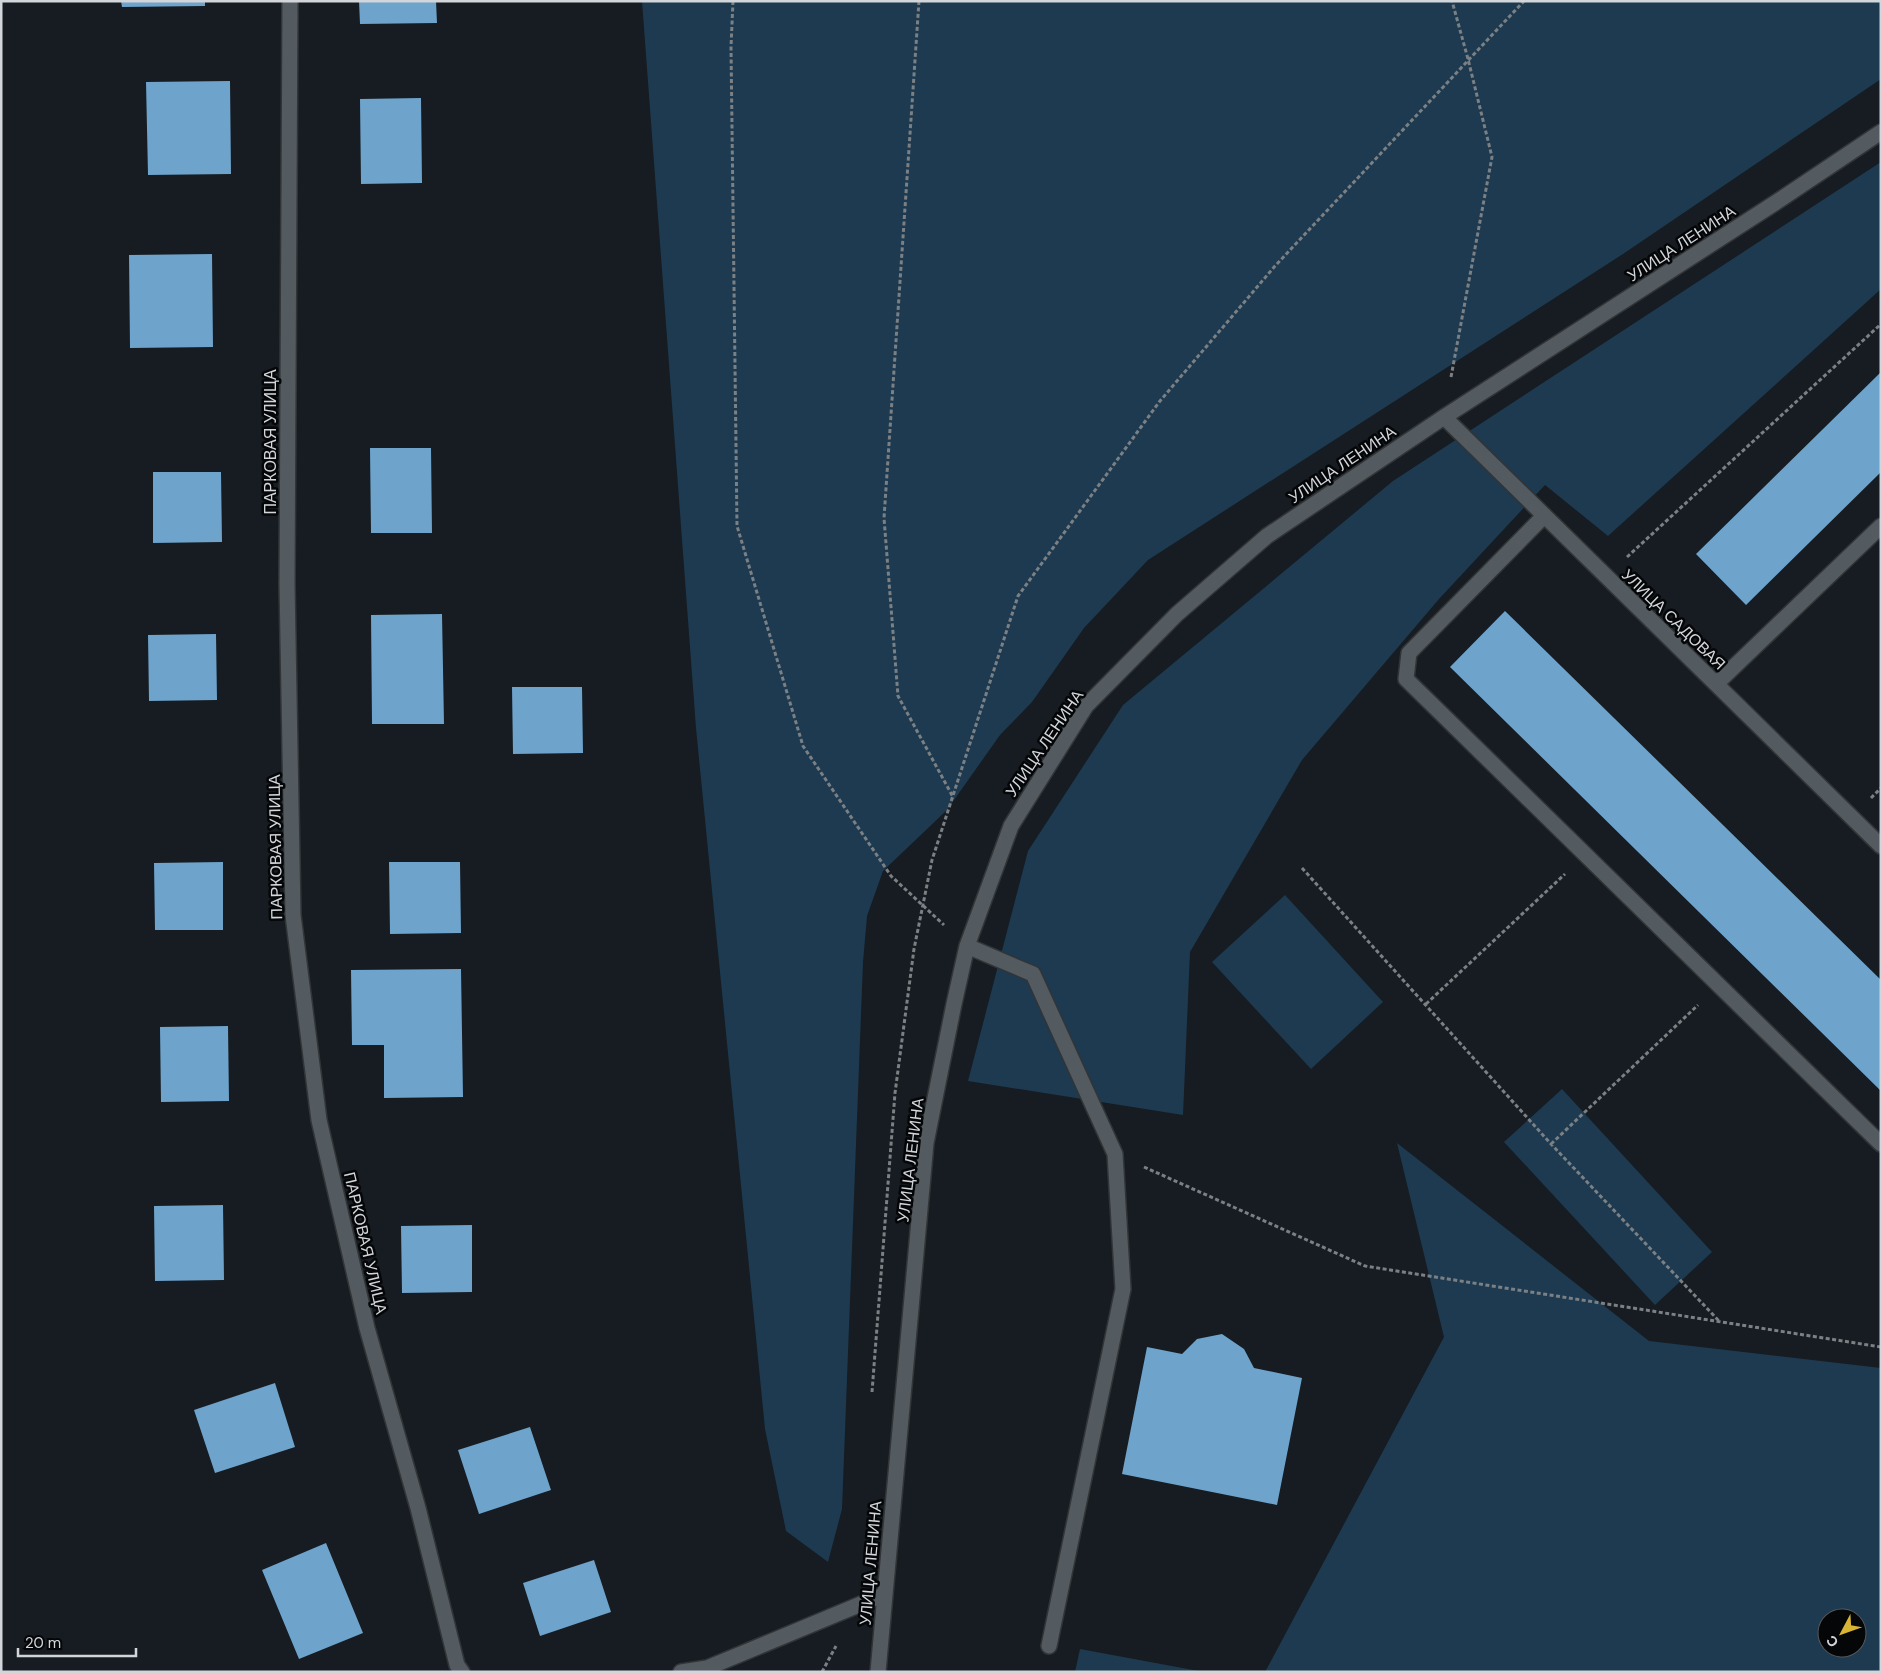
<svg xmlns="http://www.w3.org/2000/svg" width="1882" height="1673" font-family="'DM Sans',sans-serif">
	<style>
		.green { fill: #1d3a50; fill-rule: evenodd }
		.building { fill: #6ea3cc }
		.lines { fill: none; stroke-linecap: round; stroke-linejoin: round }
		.minor-casing { stroke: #313538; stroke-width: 18 }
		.path { stroke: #7b8084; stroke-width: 3; stroke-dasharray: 4 2.5; stroke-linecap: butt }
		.minor { stroke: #535a60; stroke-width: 15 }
		.labels { text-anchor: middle; stroke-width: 5; stroke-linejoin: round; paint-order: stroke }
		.street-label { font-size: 16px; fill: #d2d6da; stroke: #050608 }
	</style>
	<rect width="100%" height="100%" fill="#161c21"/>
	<!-- green -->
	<path class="green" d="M642,1H1881V79L1623,254L1148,560L1084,628L1032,702L1000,735L947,810L883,871L867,916L863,962L842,1509L828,1562L786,1531L765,1429L696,728Z
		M1881,162V289L1608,536L1545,485L1439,599L1302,760L1190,952L1183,1115L968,1081L1028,851L1123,705L1393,481Z
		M1285,895L1383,1002L1311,1069L1212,962Z
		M1562,1089L1712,1252L1655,1305L1504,1142Z
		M1397,1143L1649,1341L1881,1368V1672H1265L1444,1337ZM1827,1618H1857V1648H1827Z
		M1080,1649L1204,1672H1075Z"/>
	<!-- building -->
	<path class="building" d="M121,1H205V6L122,7Z
		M359,1H436L437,23L360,24Z
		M230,81L231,174L148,175L146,82Z
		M421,98L422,183L361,184L360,99Z
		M212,254L213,347L130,348L129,255Z
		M1881,372V472L1746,605L1696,554Z
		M370,448H431L432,533H371Z
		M153,472H221L222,542L153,543Z
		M1505,611L1881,980V1091L1450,667Z
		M442,614L444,724H372L371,615Z
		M216,634L217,700L149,701L148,635Z
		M512,687H582L583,753L513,754Z
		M223,862V930H155L154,863Z
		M389,862H460L461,933L390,934Z
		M461,969L463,1097L384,1098V1045H352L351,970Z
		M228,1026L229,1101L161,1102L160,1027Z
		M223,1205L224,1280L155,1281L154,1206Z
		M472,1225V1292L402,1293L401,1226Z
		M1222,1334L1244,1349L1254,1368L1302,1378L1277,1505L1122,1474L1147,1347L1182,1354L1197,1339Z
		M275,1383L295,1447L215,1473L194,1410Z
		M530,1427L551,1490L479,1514L458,1450Z
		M326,1543L363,1633L299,1659L262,1570Z
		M594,1560L611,1612L540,1636L523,1583Z"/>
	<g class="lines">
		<defs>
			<path id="minor" d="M290,1L287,584L293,915L319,1120L367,1328L418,1508L457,1665L462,1672
				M1444,417L1881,846
				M1544,516L1409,653L1406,679L1881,1144
				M1716,684L1881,526
				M967,946L1033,974L1115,1154L1123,1289L1049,1646
				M681,1672L707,1668L885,1594
				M878,1672L926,1143L954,1004L967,946L1011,826L1086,706L1177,614L1267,536L1444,417L1778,201L1881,132"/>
		</defs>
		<!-- minor casing -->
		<use href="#minor" class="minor-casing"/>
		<!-- path -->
		<path class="path" d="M733,1L731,47L737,526L803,746L891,876L944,925
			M919,1L884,518L898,696L953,797
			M1451,377L1492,157L1468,59L1452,1
			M1627,557L1881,324
			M1871,798L1881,788
			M1302,868L1551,1144L1719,1321
			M1426,1004L1565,874
			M1551,1144L1698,1005
			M1144,1167L1365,1266L1881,1347
			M872,1392L895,1093L914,949L932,860L1018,596L1160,401L1275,266L1524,1
			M822,1672L836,1646"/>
		<!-- minor -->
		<use href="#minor" class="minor"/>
	</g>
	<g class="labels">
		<!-- street labels -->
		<g class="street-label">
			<text transform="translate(1681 243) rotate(-33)" y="6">УЛИЦА ЛЕНИНА</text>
			<text transform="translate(270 442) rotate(-90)" y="6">ПАРКОВАЯ УЛИЦА</text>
			<text transform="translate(1342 464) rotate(-34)" y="6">УЛИЦА ЛЕНИНА</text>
			<text transform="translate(1674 619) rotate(44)" y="6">УЛИЦА САДОВАЯ</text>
			<text transform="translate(1044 743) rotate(-56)" y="6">УЛИЦА ЛЕНИНА</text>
			<text transform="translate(275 847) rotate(-91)" y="6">ПАРКОВАЯ УЛИЦА</text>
			<text transform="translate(910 1160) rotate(-83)" y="6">УЛИЦА ЛЕНИНА</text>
			<text transform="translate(366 1243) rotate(77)" y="6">ПАРКОВАЯ УЛИЦА</text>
			<text transform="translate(870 1563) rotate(-85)" y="6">УЛИЦА ЛЕНИНА</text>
		</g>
	</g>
	<!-- border -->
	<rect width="1882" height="1673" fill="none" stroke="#d2d6da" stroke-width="5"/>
	<!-- north arrow -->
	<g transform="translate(1842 1633) rotate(229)"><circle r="24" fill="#050608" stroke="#57595c"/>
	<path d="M0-4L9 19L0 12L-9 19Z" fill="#d8b434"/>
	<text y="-8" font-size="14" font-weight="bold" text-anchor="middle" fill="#d2d6da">С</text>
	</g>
	<!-- scale -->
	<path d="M18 1648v8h118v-8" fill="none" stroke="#d2d6da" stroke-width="2.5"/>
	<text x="25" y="1648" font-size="15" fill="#d2d6da" stroke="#050608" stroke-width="4" paint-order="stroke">20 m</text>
</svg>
